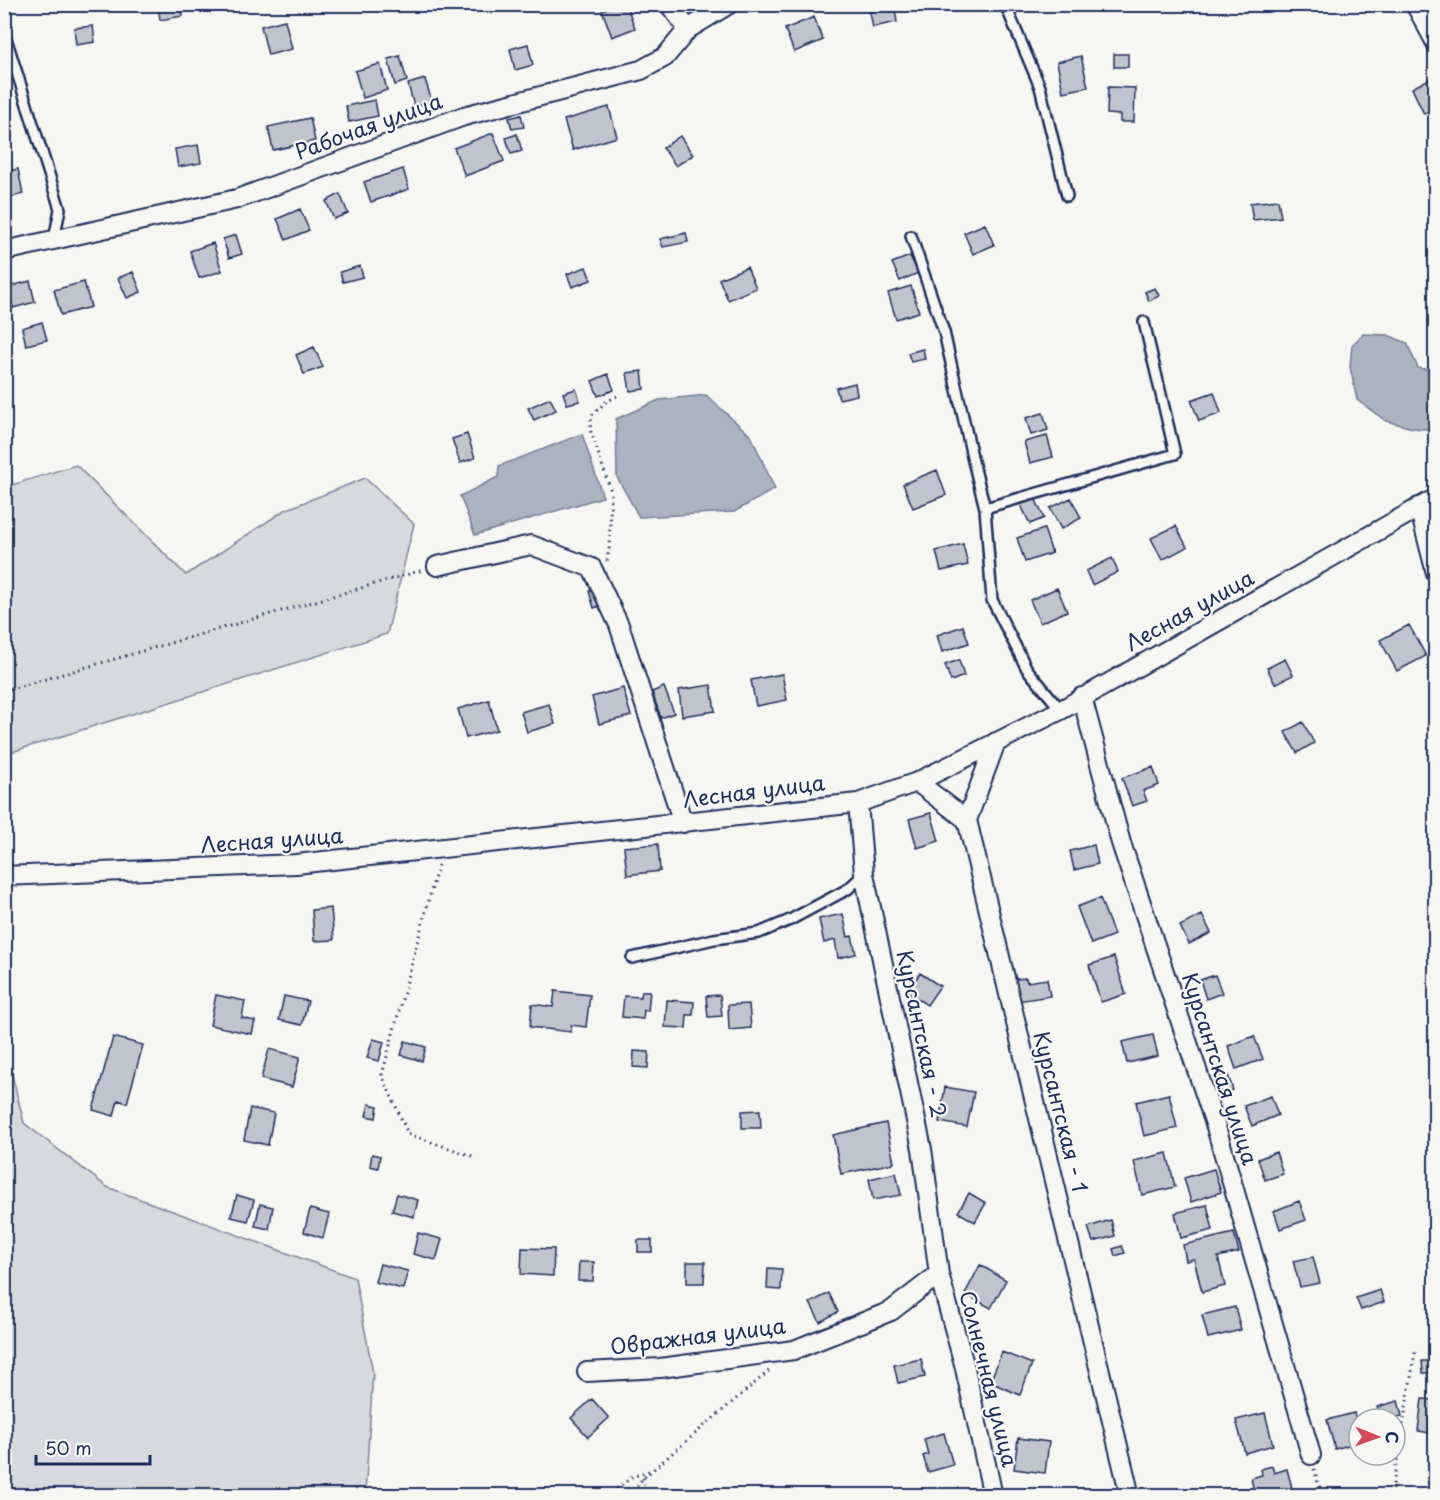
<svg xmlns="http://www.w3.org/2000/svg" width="1440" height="1500" font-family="'Playpen Sans',sans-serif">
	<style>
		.green { fill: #d6d9dd; stroke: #78849e; stroke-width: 1.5 }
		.water { fill: #abb2c0; stroke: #717e99; stroke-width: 1.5 }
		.building { fill: #c0c4cd; stroke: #1b2f5e; stroke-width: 1.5 }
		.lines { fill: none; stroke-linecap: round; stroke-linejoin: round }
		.lane-casing { stroke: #1b2f5e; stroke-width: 14 }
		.street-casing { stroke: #1b2f5e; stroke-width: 22 }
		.path { stroke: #1b2f5e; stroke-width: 3; stroke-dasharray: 1.5 4.5; stroke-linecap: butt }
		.lane { stroke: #f6f6f2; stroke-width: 9 }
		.street { stroke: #f6f6f2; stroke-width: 18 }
		.labels { text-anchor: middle; stroke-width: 4.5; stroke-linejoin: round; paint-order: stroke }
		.street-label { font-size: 21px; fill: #1b2f5e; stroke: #f6f6f2 }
	</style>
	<rect width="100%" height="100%" fill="#f6f6f2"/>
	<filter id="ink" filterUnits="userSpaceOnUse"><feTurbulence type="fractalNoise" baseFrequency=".0167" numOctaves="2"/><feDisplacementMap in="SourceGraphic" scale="12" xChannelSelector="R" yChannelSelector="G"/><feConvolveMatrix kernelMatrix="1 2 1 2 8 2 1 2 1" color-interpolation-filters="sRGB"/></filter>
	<g filter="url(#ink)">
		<!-- green -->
		<path class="green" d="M76,465L186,575L285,510L365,478L414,524L387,634L5,754V487Z
			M4,1042L24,1123L107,1187L355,1278L373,1373L365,1495H5Z"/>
		<!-- water -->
		<path class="water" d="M1363,334L1388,335L1407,343L1418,368L1435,371V430L1413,428L1386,421L1357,400L1350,367L1352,345Z
			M706,395L751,436L775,489L734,512L639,517L617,477L616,419L659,400Z
			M582,434L603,497L475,535L460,496L498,477L499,466Z"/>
		<!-- building -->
		<path class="building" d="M158,4H181L183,16L160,20Z
			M618,4H626L635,28L612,37L602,10Z
			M868,4H894L897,22L873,27Z
			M814,17L823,40L794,52L785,29Z
			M285,20L292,49L268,55L261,26Z
			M93,26L95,42L76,45L74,28Z
			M528,44L533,65L515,70L510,49Z
			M1114,54H1128V67H1114Z
			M400,56L407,81L395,85L388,59Z
			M1081,56L1088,87L1063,92L1057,62Z
			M380,64L387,90L363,98L355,71Z
			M1433,77L1436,82V108L1424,114L1412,88Z
			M425,79L432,102L414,106L408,84Z
			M1108,87L1135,88L1134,122H1120V115L1107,114Z
			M375,100L378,116L349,122L346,106Z
			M609,107L617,137L573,150L564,120Z
			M521,115L524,127L512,129L509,118Z
			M310,118L315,141L273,150L268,127Z
			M493,133L504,161L465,176L454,148Z
			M517,134L522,151L511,154L506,138Z
			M680,136L693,155L676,166L663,148Z
			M198,145L201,163L178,167L175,149Z
			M18,169L23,194L4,199V172Z
			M403,169L409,189L371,202L364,182Z
			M340,194L348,213L334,219L326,201Z
			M1278,200L1281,217L1253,220L1250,203Z
			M300,209L309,230L286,240L277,219Z
			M985,224L994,245L973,254L964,233Z
			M686,233L688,242L663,247L660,239Z
			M236,235L242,254L229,258L223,239Z
			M213,243L222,271L199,278L190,251Z
			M910,256L918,273L900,281L892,263Z
			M360,266L363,277L343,282L340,272Z
			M586,267L591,280L572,287L567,274Z
			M747,267L756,288L728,300L719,279Z
			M133,272L141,292L127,298L118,278Z
			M30,281L35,302L13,308L8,287Z
			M84,282L91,307L61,315L54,290Z
			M911,286L919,312L896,319L888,293Z
			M1155,288L1159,296L1149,301L1145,292Z
			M42,322L47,340L26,345L22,328Z
			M314,347L323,367L304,374L296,355Z
			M923,349L925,359L911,362L908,353Z
			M642,371L644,389L630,391L627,373Z
			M608,374L614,390L598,396L592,381Z
			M855,383L857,395L839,399L836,388Z
			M576,389L580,401L567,404L563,393Z
			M1214,392L1221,413L1199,421L1191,400Z
			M550,398L556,410L534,420L528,408Z
			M1043,413L1048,430L1031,435L1026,418Z
			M467,434L475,458L460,463L452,439Z
			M1047,436L1053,457L1030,463L1024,442Z
			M937,470L946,495L913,508L903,484Z
			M1034,496L1044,518L1030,524L1020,503Z
			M1071,498L1081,518L1061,529L1050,508Z
			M1176,526L1187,547L1162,560L1151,538Z
			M1044,529L1052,553L1025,562L1017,538Z
			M963,544L968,565L941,571L936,551Z
			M1112,558L1118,572L1092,585L1086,571Z
			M599,588L603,605L594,608L589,591Z
			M1057,588L1067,611L1040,623L1030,600Z
			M1409,625L1426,656L1397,671L1380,640Z
			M963,626L969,643L942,652L937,635Z
			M1285,659L1293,675L1275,684L1267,668Z
			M959,660L964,676L951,681L945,665Z
			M782,674L787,700L756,706L751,680Z
			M711,685L715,711L682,716L679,690Z
			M664,687L674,713L661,718L652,692Z
			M623,688L631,716L599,724L592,697Z
			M489,700L497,730L466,738L458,709Z
			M549,704L555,724L527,732L521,712Z
			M1303,722L1314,743L1297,753L1285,732Z
			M1153,767L1159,785L1143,791L1147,801L1132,806L1122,778Z
			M931,813L939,841L917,848L909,819Z
			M658,844L660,871L627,875L624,847Z
			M1094,845L1098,864L1074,870L1070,851Z
			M1100,898L1114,935L1091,944L1077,907Z
			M331,908L334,940L314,941L312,910Z
			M843,914L848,937L852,936L856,954L838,958L835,940L824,943L819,919Z
			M1202,915L1211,933L1189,944L1180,926Z
			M1114,957L1126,994L1101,1002L1089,965Z
			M920,973L940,986L927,1005L907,992Z
			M1215,975L1222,993L1206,999L1200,980Z
			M1026,978L1027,982L1047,979L1050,996L1018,1001L1015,979Z
			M555,991L590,995L586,1027L571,1025V1032L530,1027L532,1004L553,1007Z
			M642,991H650L648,1011L644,1010L643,1019L622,1017L624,996L641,997Z
			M216,995L245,1001L242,1018L255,1021L252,1034L210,1025Z
			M720,995L722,1016L708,1017L706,996Z
			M284,996L308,1001L302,1025L279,1020Z
			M667,1000L694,1002L693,1015H687L686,1028L665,1027Z
			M749,1004L751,1028L729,1030L728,1005Z
			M1153,1035L1158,1056L1127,1063L1122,1042Z
			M1254,1036L1263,1059L1236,1069L1228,1046Z
			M113,1037L143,1045L127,1103L118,1100L114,1116L93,1110Z
			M373,1039L384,1042L379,1061L367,1058Z
			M405,1041L426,1047L422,1061L401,1055Z
			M269,1049L300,1057L292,1087L261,1079Z
			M634,1051L649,1052L648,1068L633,1067Z
			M1228,1075L1233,1090L1221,1094L1216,1079Z
			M945,1087L974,1092L967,1127L939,1122Z
			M1169,1094L1177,1128L1144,1136L1136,1102Z
			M1271,1096L1278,1115L1252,1126L1244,1106Z
			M369,1104L378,1106L376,1118L366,1116Z
			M250,1108L274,1113L268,1145L244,1140Z
			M760,1110L761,1128H742V1111Z
			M886,1123L894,1163L841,1174L833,1135Z
			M1276,1152L1283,1174L1265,1180L1258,1159Z
			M1167,1153L1175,1187L1142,1195L1134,1161Z
			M372,1154L380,1156L378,1168L370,1166Z
			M1214,1169L1221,1192L1191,1202L1184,1178Z
			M896,1173L901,1195L873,1200L869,1179Z
			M969,1193L986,1203L975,1222L958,1212Z
			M397,1194L418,1200L414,1217L392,1211Z
			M237,1195L254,1200L248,1221L231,1217Z
			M1299,1201L1306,1220L1280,1229L1274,1211Z
			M260,1204L273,1207L269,1229L255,1226Z
			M1207,1205L1213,1230L1181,1238L1175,1213Z
			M310,1209L329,1214L323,1238L304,1232Z
			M1111,1220L1115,1236L1093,1242L1088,1227Z
			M418,1233L442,1239L436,1260L413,1254Z
			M1234,1233L1239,1252L1218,1257L1225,1286L1202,1292L1194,1259L1186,1261L1183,1245Z
			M638,1240H652V1252H638Z
			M1122,1246L1125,1253L1115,1256L1113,1249Z
			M522,1248L554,1249L553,1276L521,1274Z
			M1313,1257L1320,1283L1300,1287L1293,1261Z
			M579,1262H594L593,1281H578Z
			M687,1262H705L704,1283H687Z
			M380,1264L408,1271L403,1289L375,1282Z
			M980,1265L1006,1280L991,1308L965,1294Z
			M768,1268L782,1269L781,1290L767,1289Z
			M1380,1290L1384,1302L1361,1310L1356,1298Z
			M829,1293L838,1312L820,1322L810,1303Z
			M1235,1307L1241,1330L1208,1338L1202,1315Z
			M1002,1352L1032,1364L1020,1395L990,1382Z
			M921,1359L925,1377L898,1383L894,1365Z
			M1422,1361H1436V1373H1423Z
			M592,1399L609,1418L588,1437L571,1418Z
			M1422,1399L1436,1400V1434L1418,1431Z
			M1398,1401L1402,1416L1390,1419H1381L1377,1407Z
			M1265,1413L1273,1445L1245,1453L1236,1420Z
			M1354,1413L1359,1431V1442L1335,1449L1327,1420Z
			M944,1433L953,1465L928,1472L923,1456L928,1454L924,1439Z
			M1018,1438L1049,1442L1045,1473L1014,1469Z
			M1272,1466L1274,1473L1287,1469L1292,1488L1264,1496H1255L1251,1478L1262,1475L1261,1469Z"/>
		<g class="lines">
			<defs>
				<path id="lane" d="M1005,4L1040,87L1067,196
					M4,32L60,209L54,240
					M911,236L944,332L973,461L985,508L992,600L1027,669L1061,710
					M985,508L1175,454L1144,322
					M632,958L714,939L759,933L790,920L848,889L864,874"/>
				<path id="street" d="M669,4L688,29
					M1415,4L1436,43
					M4,251L237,199L464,116L641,70L665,57L688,29L729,4
					M1419,507L1436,573
					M437,566L531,545L592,568L619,625L683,823
					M1082,697L1121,843L1216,1127L1311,1455
					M996,742L967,820L1130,1496
					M917,782L967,820
					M858,803L864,874L922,1149L939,1274L964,1364L993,1496
					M4,876L296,864L858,803L917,782L1061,710L1436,498
					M587,1372L660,1368L794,1350L891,1311L939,1274"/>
			</defs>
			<!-- lane casing -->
			<use href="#lane" class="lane-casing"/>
			<!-- street casing -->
			<use href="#street" class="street-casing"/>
			<!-- path -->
			<path class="path" d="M607,561L609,549L611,491L590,429L592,415L606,402L617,396
				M4,691L423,570
				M438,865L382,1075L408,1134L472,1156
				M1314,1469L1318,1483L1326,1496
				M643,1478L648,1496
				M607,1496L632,1477L649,1471
				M630,1496L643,1478L769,1371
				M1391,1496L1416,1348"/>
			<!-- lane -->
			<use href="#lane" class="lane"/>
			<!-- street -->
			<use href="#street" class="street"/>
		</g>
	</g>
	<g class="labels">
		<!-- street labels -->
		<g class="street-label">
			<text transform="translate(369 127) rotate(-20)" y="7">Рабочая улица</text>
			<text transform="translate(1190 611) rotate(-29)" y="7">Лесная улица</text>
			<text transform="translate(754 792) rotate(-7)" y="7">Лесная улица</text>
			<text transform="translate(272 841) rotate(-4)" y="7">Лесная улица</text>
			<text transform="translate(921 1034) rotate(78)" y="7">Курсантская - 2</text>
			<text transform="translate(1219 1069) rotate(72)" y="7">Курсантская улица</text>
			<text transform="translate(1060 1112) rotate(76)" y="7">Курсантская - 1</text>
			<text transform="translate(698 1337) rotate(-7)" y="7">Овражная улица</text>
			<text transform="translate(988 1379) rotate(76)" y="7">Солнечная улица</text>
		</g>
	</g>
	<!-- margin -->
	<rect width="1440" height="1500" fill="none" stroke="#f6f6f2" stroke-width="24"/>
	<rect x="12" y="12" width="1416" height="1476" fill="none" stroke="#1b2f5e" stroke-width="2" filter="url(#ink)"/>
	<!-- north arrow -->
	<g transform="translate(1377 1437) rotate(91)"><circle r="28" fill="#f6f6f2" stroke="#9ea6b7" stroke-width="1.5"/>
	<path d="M0-4.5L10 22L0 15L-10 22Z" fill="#d1495b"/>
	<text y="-9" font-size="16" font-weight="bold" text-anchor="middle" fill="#1b2f5e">С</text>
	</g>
	<!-- scale -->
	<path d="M36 1455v9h114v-9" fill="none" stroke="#1b2f5e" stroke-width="3"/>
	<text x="45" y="1455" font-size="18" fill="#1b2f5e" stroke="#f6f6f2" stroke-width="4.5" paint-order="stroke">50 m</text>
</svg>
